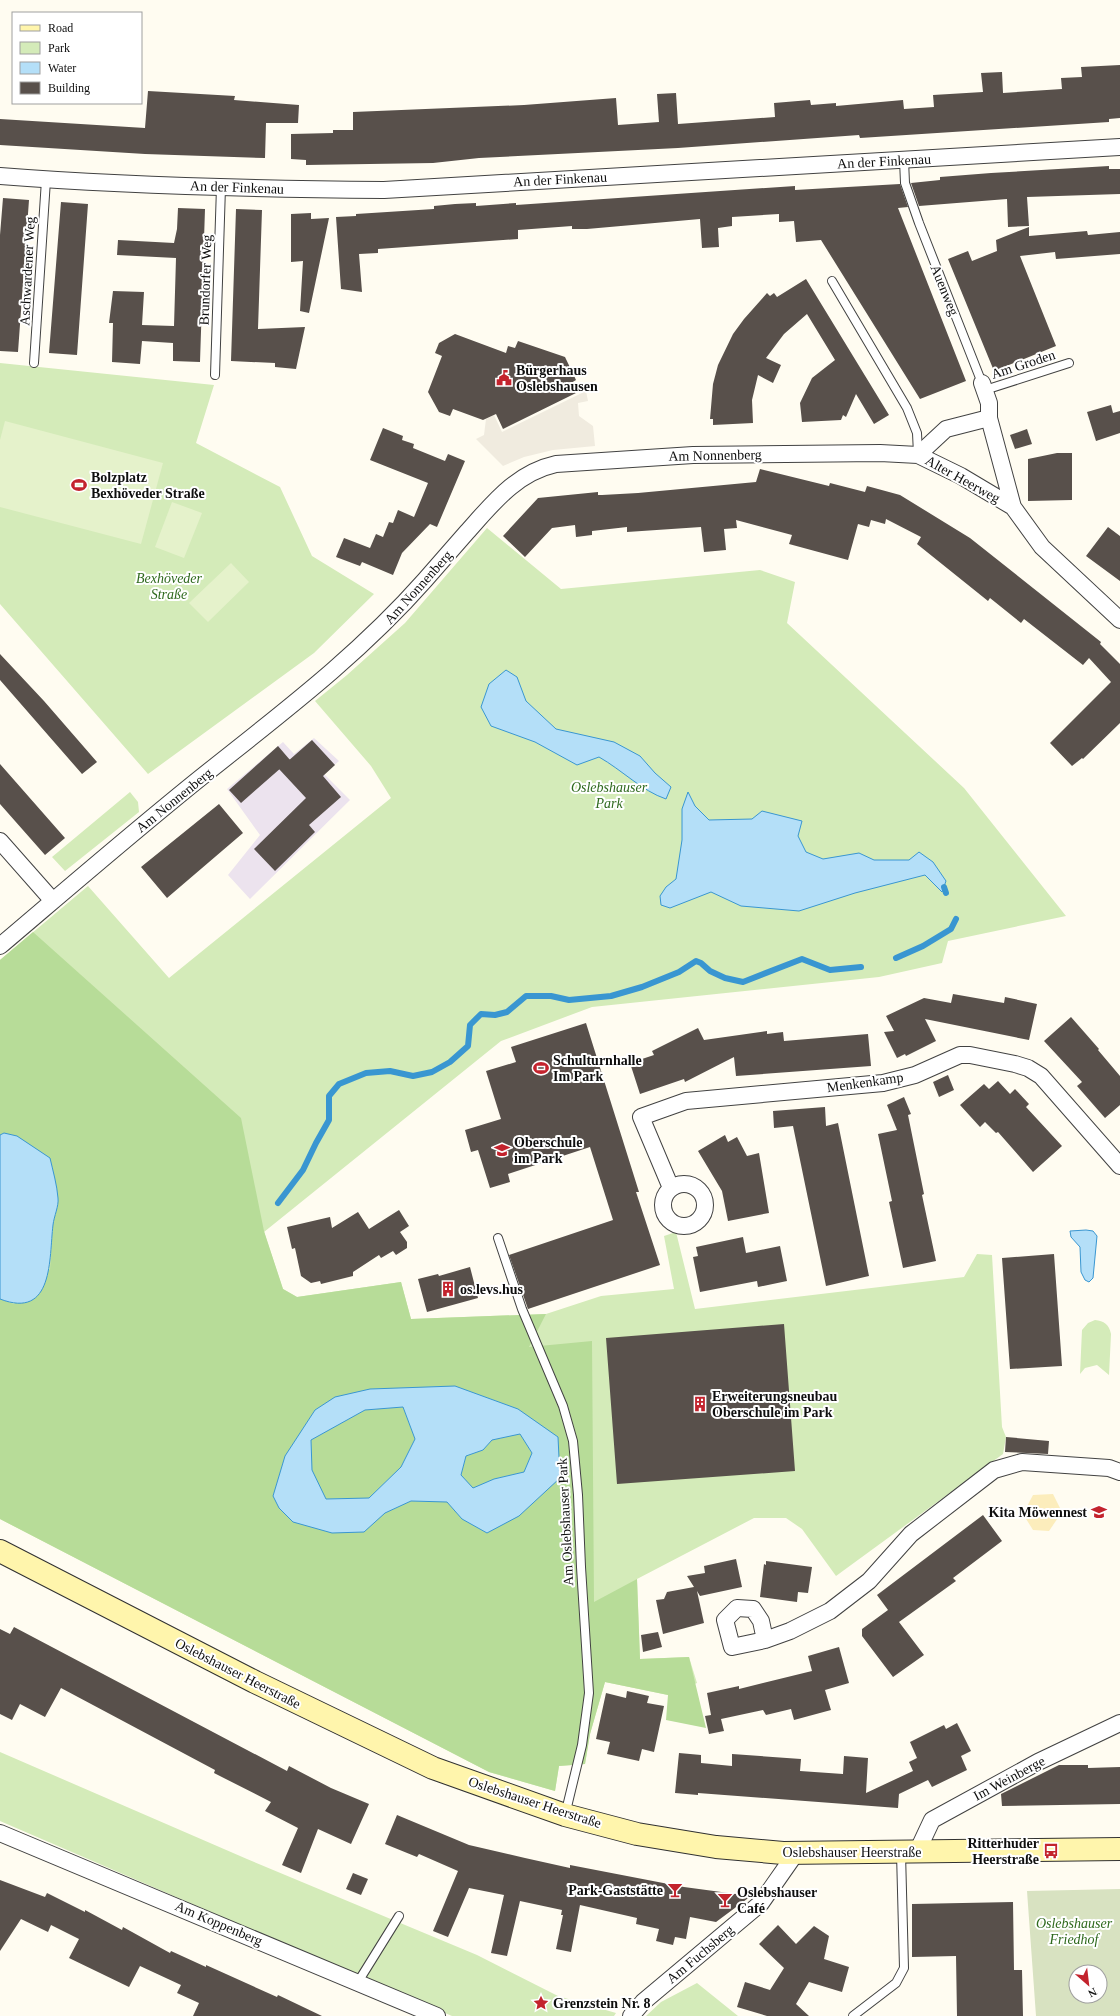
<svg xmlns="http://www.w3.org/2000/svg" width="1120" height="2016" font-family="'Times New Roman',serif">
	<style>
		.industrial { fill: #ece3ee }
		.green { fill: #d4ebb9 }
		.forest { fill: #b7dc98; fill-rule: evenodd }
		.sand { fill: #fcedbc }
		.cemetery { fill: #d8e2c1; fill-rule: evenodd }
		.pitch { fill: #e5f2cb }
		.plaza { fill: #f0ebdf }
		.water { fill: #b4dff8; stroke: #3996d1; fill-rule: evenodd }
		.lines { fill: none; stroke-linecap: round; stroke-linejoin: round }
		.stream { stroke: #3996d1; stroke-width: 6 }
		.building { fill: #58504b }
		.service-casing { stroke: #424242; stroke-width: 10 }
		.minor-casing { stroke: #424242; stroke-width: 18 }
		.secondary-casing { stroke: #313131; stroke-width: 24 }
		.service { stroke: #fff; stroke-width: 8 }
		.minor { stroke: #fff; stroke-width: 16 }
		.secondary { stroke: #fff5ac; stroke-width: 22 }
		.labels { text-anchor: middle; stroke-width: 4; stroke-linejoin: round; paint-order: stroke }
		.street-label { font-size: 14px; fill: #0f0f0f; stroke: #fff }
		.poi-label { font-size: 14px; font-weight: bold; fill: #0f0f0f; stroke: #fff; text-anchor: start }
		.park-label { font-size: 14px; font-style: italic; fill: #2e691d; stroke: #fff }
	</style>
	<rect width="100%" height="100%" fill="#fffcf1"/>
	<!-- industrial -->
	<path class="industrial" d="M314,738L339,761L324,774L350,800L250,899L228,875L260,835L227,789L283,742L294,754Z"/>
	<!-- green -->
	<path class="green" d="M0,363L214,385L196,443L280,487L312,556L374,594L314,653L148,774L0,604Z
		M487,528L561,589L760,570L795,582L787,623L964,788L1066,916L948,941L942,963L879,977L592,1007L501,1041L264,1232L283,1289L297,1297L401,1282L411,1319L546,1314L601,1296L674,1289L664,1236L676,1232L695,1309L964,1277L977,1254L992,1255L1002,1427L1006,1437L1003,1454L836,1576L802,1529L786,1518H754L637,1579L640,1659L689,1657L697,1683L668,1695L605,1682L590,1734L585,1764L559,1766L555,1791L489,1772L0,1519V960L88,886L169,978L391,798L371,766L315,701L347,675L405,623Z
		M130,792L138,802L139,812L65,871L52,857Z
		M1095,1320C1104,1321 1109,1324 1111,1334L1109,1375L1097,1365L1085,1368L1080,1374L1082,1330L1088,1323Z
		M0,1752L247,1859L477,1955L558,1996L616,2013L614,2016H452L0,1821Z
		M697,1983L738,2016H646L661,2002Z"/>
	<!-- forest -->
	<path class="forest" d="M33,932L241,1118L264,1231L283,1289L297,1297L401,1282L411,1319L546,1314L529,1347L592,1341L594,1602L637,1579L640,1659L689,1657L706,1728L666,1720L668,1695L605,1682L590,1734L585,1764L559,1766L555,1791L489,1772L0,1519V1299L14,1304L50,1269L53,1224L58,1200L4,1133L0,1135V960ZM455,1386L558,1437L487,1533L462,1519L447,1502L411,1501L385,1513L273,1496L285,1456L315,1410Z
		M403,1407L415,1439L401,1467L369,1498L326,1499L311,1470V1440L365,1410Z
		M520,1434L532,1453L524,1472L494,1479L473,1489L461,1475L466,1456L483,1450L492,1440Z"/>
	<!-- sand -->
	<path class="sand" d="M1053,1494L1062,1512L1049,1531L1033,1530L1023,1514L1033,1495Z"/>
	<!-- cemetery -->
	<path class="cemetery" d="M1120,1889V2016H1036L1027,1891ZM1076,1972H1100V1996H1076Z"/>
	<!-- pitch -->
	<path class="pitch" d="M5,421L163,463L141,544L0,507V440Z
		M172,502L202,513L184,558L155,547Z
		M231,563L249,582L208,622L189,603Z"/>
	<!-- plaza -->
	<path class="plaza" d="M586,391L588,401L578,403L579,416L593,426L595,446L553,450L524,457L503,466L476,439L484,435L486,419L494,415L502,432Z"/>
	<!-- water -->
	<path class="water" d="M506,670L517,677L526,701L556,729L614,742L640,756L655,773L671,787L666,799C642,791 622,770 599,757L577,765L535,742L491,726L481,707L489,684Z
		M688,792L695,806L709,820L752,819L762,811L802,821L798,836L806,852L823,859L859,853L874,860H909L919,852L933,862L946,881L942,892L925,875L855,893L799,911L741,906L711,892L670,908L661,905L660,896L666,887L676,879L682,840V809Z
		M4,1133L17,1136L50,1158C53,1171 57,1185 58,1198C59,1206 54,1216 53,1225C49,1258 54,1320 0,1299V1135Z
		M1086,1230L1093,1231L1097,1236L1093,1278L1089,1282L1085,1280L1081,1272L1080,1247L1071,1237L1070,1231Z
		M455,1386L518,1409L558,1437L560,1478L519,1516L487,1533L462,1519L447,1502L411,1501L385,1513L364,1532L332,1533L293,1522L279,1508L273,1496L285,1456L315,1410L335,1397L370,1389ZM403,1407L415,1439L401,1467L369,1498L326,1499L312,1470L311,1440L365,1410ZM520,1434L532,1453L524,1472L494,1479L473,1488L461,1475L466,1456L483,1450L492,1440Z"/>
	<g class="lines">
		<!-- stream -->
		<path class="stream" d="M944,887L946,893
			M896,958L923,946L951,929L956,919
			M278,1203L303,1170L316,1143L329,1120V1096L339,1084L366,1073L390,1071L413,1076L432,1072L450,1062L468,1046L470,1025L481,1014L495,1015L507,1012L526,996H551L569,1000L611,996L642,987L679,972L696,961L701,963L710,971L725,978L743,982L802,959L830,970L861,967"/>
	</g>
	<!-- building -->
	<path class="building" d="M1120,65V118L1109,119V122L860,138L859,135L678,148L479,158L433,163L306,165V160L291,159V134L333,133V130H353V112L524,105L616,98L618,125L659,122L657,94L676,93L678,124L775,117L774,103L810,100L811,105L836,103V106L903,100L904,109L934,107L933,95L983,92L981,73L1002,72L1003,93L1062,89L1061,78L1082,77L1081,67Z
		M148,91L235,96L234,100L299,105L298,123H266L265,158L145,154L0,145V119L145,128Z
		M1109,166V169H1120V194L1027,197L1029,226L1008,227L1007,199L919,206L911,183L940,180V177L991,173Z
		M900,184L908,207L898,208L966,381L920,399L821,240L796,242L794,221L779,222V214L732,217V226L718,228L719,247L702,248L700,219L587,229H572V226L518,230V239L378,249V253L359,254L362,292L341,289L336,217L356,216V214L434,209V206L455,204L476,203V206L516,203V205L795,186V190Z
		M3,198L29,200L18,352L0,351V235Z
		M61,202L88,204L77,355L49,353Z
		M178,208L205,209L200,362L173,361V343L142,341L140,364L112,362L113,323H109L113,291L144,292L142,325L174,326L176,258L117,255L118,240L174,243L177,229Z
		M236,209L262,210L258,329L305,327L296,369L275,367V363L231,361Z
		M311,213V219L329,218L309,313L300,311L303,261L291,262V214Z
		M1029,227V236L1087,231L1088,235L1120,232V254L1056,259L1055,252L1020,256L1056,346L994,371L948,259L968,251L972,261L997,251L996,240Z
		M806,279L889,415L874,424L856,394L846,417L843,415L841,420L802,422L800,403L812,378L835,360L807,314L784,334L766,358L781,365L773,383L758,375L752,400L753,423L713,425V419H710L713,384L718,365L733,334L744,319L767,293L770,296L774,293L777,297Z
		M455,334L506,353L508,346L515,348L518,341L565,357L576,380L571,383L576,393L503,429L496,414L483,420L453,409L450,416L439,412L428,392L442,356L435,353L439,343Z
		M1111,405L1113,413L1120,411V433L1096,441L1087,412Z
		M383,428L403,436L402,440L414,444L413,448L445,461L448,454L465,461L437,527L430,524L402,553L393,575L362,562L360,566L336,557L344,538L370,548L376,534L383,537L389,522L393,523L398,510L414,517L428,483L370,460Z
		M1027,429L1032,444L1015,449L1010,435Z
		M1057,453H1072V500L1028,501V459Z
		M760,469L829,486L830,483L865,492L867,486L900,495L970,538L1101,642L1100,644L1120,664V723L1083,759L1082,758L1072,766L1050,743L1111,682L1089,658L1083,665L1024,619L1021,623L990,598L988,601L917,544L921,537L886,519L885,524L871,520L869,527L858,524L848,560L789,544L792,535L736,520L737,528L724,529L726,550L704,552L701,527L627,532V527L592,531V535L576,537L575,525L552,528L525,557L503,536L538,498L598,492V495H602L638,493L756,482Z
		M1108,527L1120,536V581L1086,556Z
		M0,654L44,701L97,762L82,774L0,680Z
		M312,740L335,765L323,776L341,797L309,825L315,832L275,871L254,849L306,798L279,769Z
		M278,746L290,760L241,803L229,790Z
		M0,764L65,838L45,855L0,804Z
		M219,804L243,833L167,898L141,867Z
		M953,994L1004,1003L1005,997L1037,1004L1029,1040L925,1019L936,1041L906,1056L905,1054L897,1058L884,1032L894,1031L886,1016L924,998L951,1003Z
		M1071,1017L1099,1049L1098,1050L1120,1076V1105L1105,1118L1077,1086L1082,1082L1044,1041Z
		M586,1023L639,1192H636L660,1265L528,1309L509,1255L613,1220L590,1147L508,1174L510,1182L490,1188L478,1150L471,1152L465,1130L501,1119L486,1071L516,1062L511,1047Z
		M698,1028L704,1040L767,1031V1034L783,1032L784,1041L868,1034L871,1066L736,1076L734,1057L685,1082L684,1079L640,1094L630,1063L654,1055L652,1051Z
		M948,1075L954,1090L939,1097L933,1082Z
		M998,1081L1010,1094L1015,1089L1029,1104L1026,1107L1062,1146L1033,1172L998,1132L996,1133L985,1122L980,1127L960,1105L984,1084L989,1089Z
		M904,1097L911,1114L908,1115L924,1194L922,1195L936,1261L903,1268L889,1202L892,1201L878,1134L897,1130L887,1105Z
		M825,1107L826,1126L838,1123L869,1276L826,1286L793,1126L774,1128L773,1111Z
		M725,1135L728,1142L737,1137L747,1156L759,1153L769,1213L728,1221L722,1191L698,1151Z
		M399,1210L409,1226L400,1232L407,1242V1248L396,1255L393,1251L381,1258L379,1255L353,1272V1276L321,1284L320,1281L311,1283L301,1276L295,1248L292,1249L287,1227L330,1217L332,1228L358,1212L369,1229Z
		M743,1237L746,1253L780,1246L787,1281L758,1287L757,1281L700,1292L693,1257L698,1256L696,1247Z
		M1054,1254L1062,1366L1010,1369L1002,1258Z
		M470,1267L478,1298L427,1312L418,1279L438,1274L439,1276Z
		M784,1324L795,1471L617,1484L606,1338Z
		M1006,1437L1049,1441L1048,1454L1005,1452Z
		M983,1515L1002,1541L953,1578L956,1581L899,1622L924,1655L893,1677L862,1636V1629L888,1610L877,1595Z
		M736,1559L742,1587L700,1596L697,1591L704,1623L663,1634L656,1600L664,1599L667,1592L694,1587L687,1576L705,1573L704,1566Z
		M766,1561L812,1567L808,1593L798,1592L797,1602L760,1597L764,1564L766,1565Z
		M14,1627L287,1771L289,1766L331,1788L369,1804L351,1844L318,1829L301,1873L282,1865L298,1828L265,1811L271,1802L214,1773L215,1770L61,1688L45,1717L20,1704L12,1720L0,1714V1629L10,1634Z
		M658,1632L662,1647L643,1652L641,1635Z
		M839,1647L849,1683L825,1690L831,1710L794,1720L791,1709L766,1715L763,1710L721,1719L724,1731L709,1734L705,1716L711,1715L707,1693L739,1686V1689L812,1671L808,1656Z
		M627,1691L649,1696L647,1703L664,1706L654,1752L642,1749L639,1761L607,1754L610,1742L596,1739L606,1693L626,1698Z
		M957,1723L971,1751L961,1756L967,1770L932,1787L928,1780L899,1794L898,1808L698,1793V1795L675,1793L679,1753L701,1755V1763L732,1766V1754L801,1759L800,1771L843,1774L844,1756L868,1758L866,1793L913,1771L909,1762L917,1758L910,1742L944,1725L946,1729Z
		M1059,1765H1088V1768L1120,1767V1804L1002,1806L1001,1794Z
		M397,1815L469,1845L525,1858L570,1868V1865L684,1887L751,1896L716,1922L690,1917L686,1939L675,1937L673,1945L656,1941L659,1929L636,1924L637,1918L580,1905L571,1952L556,1949L563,1915H561L562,1910L520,1901L507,1956L491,1953L504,1895L469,1888L448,1937L433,1931L458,1871L419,1854L417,1857L385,1844Z
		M353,1873L368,1879L361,1895L346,1889Z
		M0,1880L45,1897L47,1893L85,1912V1910L122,1930L123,1927L170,1953L171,1951L206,1967V1965L277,1997L278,1995L322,2016H193L199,2003L177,1993L181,1985L140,1966L129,1987L69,1958L79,1939L51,1925L48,1932L21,1919L0,1951Z
		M1013,1902L1014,1970H1022L1023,2016H957L956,1956L912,1957V1904Z
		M778,1925L796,1944L814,1926L829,1936L824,1959L849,1967L842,1992L809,1982L796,2004L809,2016H767L737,2007L745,1982L770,1990L784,1968L759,1944Z"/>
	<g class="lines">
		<defs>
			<path id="service" d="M904,160L905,183L919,223L982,383
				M832,281L907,408L917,433L918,454
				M34,363L46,180
				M215,375L221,187
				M985,390L1069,363
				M498,1238L522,1309L563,1406L573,1441L578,1495L581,1567L589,1693L582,1745L565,1815
				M358,1982L399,1916
				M853,2016L896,1983L904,1968L901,1853"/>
			<path id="minor" d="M0,176C128,186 256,189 384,190L1120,147
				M982,383L989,403V418L1013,507
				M918,455L946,429L989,418
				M0,841L53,901
				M0,946C66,890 132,833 199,779C279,715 357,657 425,580C439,564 453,548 467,532C493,503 516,473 556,464L693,455L880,453L918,455L961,476L1013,507L1042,547L1120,620
				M663 1205a21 21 0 1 1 42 0a21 21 0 1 1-42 0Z
				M671,1188L641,1117L686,1101L883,1083L915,1075L960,1055H970L1015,1064L1028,1068L1041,1076L1120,1166
				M765,1640L761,1621L753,1609L737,1608L725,1620L732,1647L765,1640L790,1631L830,1611L869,1581L911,1534L994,1470L1022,1462L1109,1468L1120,1472
				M0,1833L437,2016
				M917,1852L932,1820L1038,1762L1120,1723
				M631,2016L643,2002L761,1903L796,1853"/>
			<path id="secondary" d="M0,1551L255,1682L433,1768L565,1815L637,1834L716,1847L783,1853L1120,1849"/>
		</defs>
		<!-- service casing -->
		<use href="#service" class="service-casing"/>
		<!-- minor casing -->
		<use href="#minor" class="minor-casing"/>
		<!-- secondary casing -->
		<use href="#secondary" class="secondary-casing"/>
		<!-- service -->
		<use href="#service" class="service"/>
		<!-- minor -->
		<use href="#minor" class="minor"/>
		<!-- secondary -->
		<use href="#secondary" class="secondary"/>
	</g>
	<!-- icons -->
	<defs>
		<symbol id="civic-bare" viewBox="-9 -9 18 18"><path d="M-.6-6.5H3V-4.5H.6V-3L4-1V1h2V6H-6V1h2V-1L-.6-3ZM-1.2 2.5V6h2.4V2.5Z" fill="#c3232d" stroke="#fff" stroke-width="2.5" paint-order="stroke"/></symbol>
		<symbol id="stadium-bare" viewBox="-9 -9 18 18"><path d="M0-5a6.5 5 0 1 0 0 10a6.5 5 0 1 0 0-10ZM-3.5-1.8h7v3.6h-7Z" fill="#c3232d" stroke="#fff" stroke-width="2.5" paint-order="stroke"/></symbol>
		<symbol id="school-bare" viewBox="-9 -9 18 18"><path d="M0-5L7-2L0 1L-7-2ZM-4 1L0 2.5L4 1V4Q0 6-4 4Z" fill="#c3232d" stroke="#fff" stroke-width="2.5" paint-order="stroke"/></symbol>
		<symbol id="building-bare" viewBox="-9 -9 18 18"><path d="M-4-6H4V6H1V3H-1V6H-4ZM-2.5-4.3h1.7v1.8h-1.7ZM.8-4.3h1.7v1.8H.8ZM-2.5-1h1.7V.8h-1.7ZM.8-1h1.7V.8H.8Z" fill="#c3232d" stroke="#fff" stroke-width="2.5" paint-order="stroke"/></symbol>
		<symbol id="bus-bare" viewBox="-9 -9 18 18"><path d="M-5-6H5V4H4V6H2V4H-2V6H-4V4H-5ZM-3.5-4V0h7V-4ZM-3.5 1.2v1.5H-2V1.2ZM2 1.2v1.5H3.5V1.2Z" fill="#c3232d" stroke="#fff" stroke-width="2.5" paint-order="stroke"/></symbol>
		<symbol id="bar-bare" viewBox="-9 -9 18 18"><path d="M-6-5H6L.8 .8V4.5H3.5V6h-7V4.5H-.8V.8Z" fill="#c3232d" stroke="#fff" stroke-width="2.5" paint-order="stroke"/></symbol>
		<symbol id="sight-bare" viewBox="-9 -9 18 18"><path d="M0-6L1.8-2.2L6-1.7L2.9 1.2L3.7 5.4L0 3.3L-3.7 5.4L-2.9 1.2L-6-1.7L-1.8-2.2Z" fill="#c3232d" stroke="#fff" stroke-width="2.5" paint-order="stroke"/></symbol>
	</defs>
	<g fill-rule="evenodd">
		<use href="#civic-bare" x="493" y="367" width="22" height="22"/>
		<use href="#stadium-bare" x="68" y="474" width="22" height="22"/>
		<use href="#stadium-bare" x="530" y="1057" width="22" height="22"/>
		<use href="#school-bare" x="491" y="1139" width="22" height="22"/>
		<use href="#building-bare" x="437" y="1278" width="22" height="22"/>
		<use href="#building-bare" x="689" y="1393" width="22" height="22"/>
		<use href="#school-bare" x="1088" y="1501" width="22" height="22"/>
		<use href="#bus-bare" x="1040" y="1840" width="22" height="22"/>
		<use href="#bar-bare" x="664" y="1879" width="22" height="22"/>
		<use href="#bar-bare" x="714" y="1889" width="22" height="22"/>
		<use href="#sight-bare" x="530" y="1992" width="22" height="22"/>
	</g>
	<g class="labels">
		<!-- street labels -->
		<g class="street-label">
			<text transform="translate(884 161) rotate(-3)" y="5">An der Finkenau</text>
			<text transform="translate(560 179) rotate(-3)" y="5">An der Finkenau</text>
			<text transform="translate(237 187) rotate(2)" y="5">An der Finkenau</text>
			<text transform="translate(27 271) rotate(-87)" y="5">Aschwardener Weg</text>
			<text transform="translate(205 280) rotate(-88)" y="5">Brundorfer Weg</text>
			<text transform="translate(945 290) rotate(68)" y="5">Auenweg</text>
			<text transform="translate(1023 364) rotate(-18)" y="5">Am Groden</text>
			<text transform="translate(715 455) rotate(-1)" y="5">Am Nonnenberg</text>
			<text transform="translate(963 479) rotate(29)" y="5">Alter Heerweg</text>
			<text transform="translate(418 587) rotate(-48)" y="5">Am Nonnenberg</text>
			<text transform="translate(174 800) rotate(-39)" y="5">Am Nonnenberg</text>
			<text transform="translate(865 1082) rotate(-8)" y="5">Menkenkamp</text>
			<text transform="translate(565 1522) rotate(-93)" y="5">Am Oslebshauser Park</text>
			<text transform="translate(238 1673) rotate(27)" y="5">Oslebshauser Heerstraße</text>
			<text transform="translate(1009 1778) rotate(-28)" y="5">Im Weinberge</text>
			<text transform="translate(535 1802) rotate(18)" y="5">Oslebshauser Heerstraße</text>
			<text x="852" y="1857">Oslebshauser Heerstraße</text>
			<text transform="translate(219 1923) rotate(23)" y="5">Am Koppenberg</text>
			<text transform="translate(700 1954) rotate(-40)" y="5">Am Fuchsberg</text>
		</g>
		<!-- poi labels -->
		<g class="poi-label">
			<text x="516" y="375">Bürgerhaus<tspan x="516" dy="16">Oslebshausen</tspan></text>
			<text x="91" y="482">Bolzplatz<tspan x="91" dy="16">Bexhöveder Straße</tspan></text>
			<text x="553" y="1065">Schulturnhalle<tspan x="553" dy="16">Im Park</tspan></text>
			<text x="514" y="1147">Oberschule<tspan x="514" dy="16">im Park</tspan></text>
			<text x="460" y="1294">os.levs.hus</text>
			<text x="712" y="1401">Erweiterungsneubau<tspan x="712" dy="16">Oberschule im Park</tspan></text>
			<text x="1087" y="1517" text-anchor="end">Kita Möwennest</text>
			<text x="1039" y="1848" text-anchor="end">Ritterhuder<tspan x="1039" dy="16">Heerstraße</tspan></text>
			<text x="663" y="1895" text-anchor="end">Park-Gaststätte</text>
			<text x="737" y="1897">Oslebshauser<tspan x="737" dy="16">Café</tspan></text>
			<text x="553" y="2008">Grenzstein Nr. 8</text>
		</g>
		<!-- park labels -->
		<g class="park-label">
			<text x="169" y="583">Bexhöveder<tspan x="169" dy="16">Straße</tspan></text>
			<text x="609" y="792">Oslebshauser<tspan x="609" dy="16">Park</tspan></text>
			<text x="1074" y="1928">Oslebshauser<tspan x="1074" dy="16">Friedhof</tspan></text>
		</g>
	</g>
	<!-- legend -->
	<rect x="12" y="12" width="130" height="92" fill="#ffffff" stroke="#9f9f9f"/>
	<rect x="20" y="25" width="20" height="6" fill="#fff5ac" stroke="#9f9f9f"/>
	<text x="48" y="32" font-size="12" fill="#0f0f0f">Road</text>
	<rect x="20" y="42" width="20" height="12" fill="#d4ebb9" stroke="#9f9f9f"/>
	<text x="48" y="52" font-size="12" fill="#0f0f0f">Park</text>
	<rect x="20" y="62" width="20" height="12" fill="#b4dff8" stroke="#9f9f9f"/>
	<text x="48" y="72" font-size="12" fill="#0f0f0f">Water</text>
	<rect x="20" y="82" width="20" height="12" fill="#58504b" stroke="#9f9f9f"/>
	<text x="48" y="92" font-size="12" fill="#0f0f0f">Building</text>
	<!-- north arrow -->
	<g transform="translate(1088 1984) rotate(152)"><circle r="19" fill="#ffffff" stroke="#9f9f9f"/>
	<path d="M0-3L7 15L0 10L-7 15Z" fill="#c3232d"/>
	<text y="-6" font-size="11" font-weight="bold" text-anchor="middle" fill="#0f0f0f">N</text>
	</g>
</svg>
